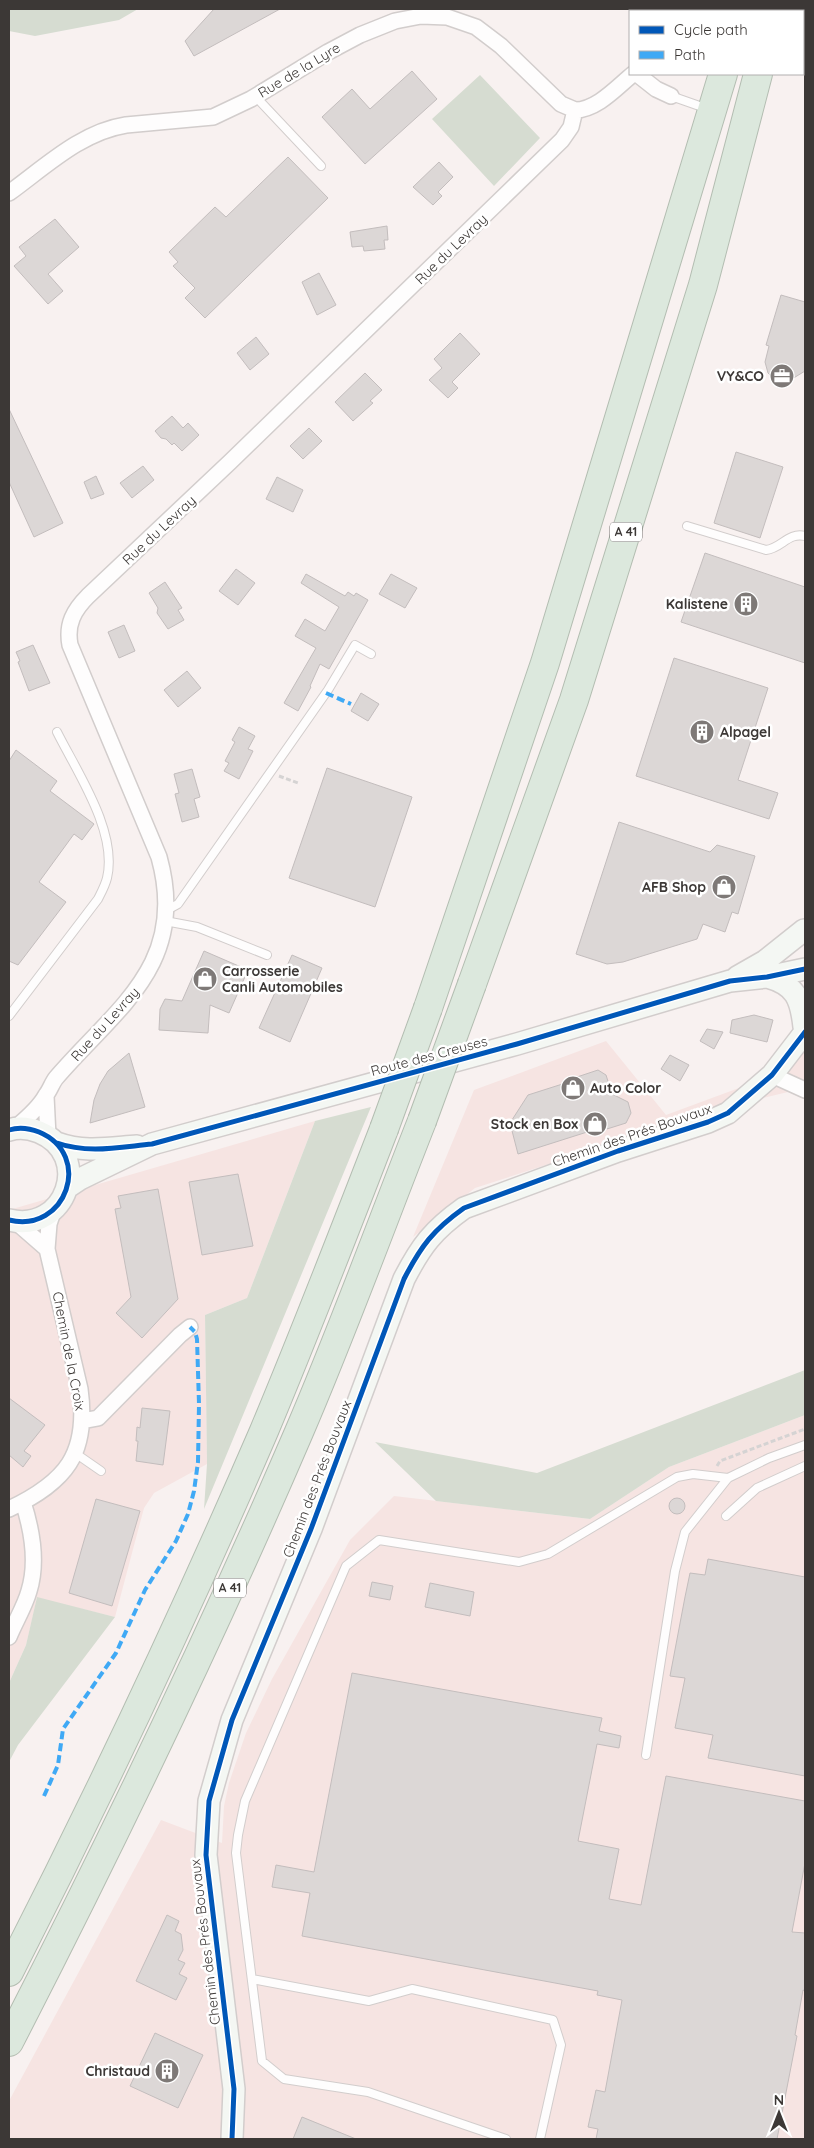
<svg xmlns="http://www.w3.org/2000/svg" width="814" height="2148" font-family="Quicksand,sans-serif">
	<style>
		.industrial { fill: #f6e4e2 }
		.green { fill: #d6dcd1 }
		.building { fill: #dcd7d6; stroke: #c3bdbd }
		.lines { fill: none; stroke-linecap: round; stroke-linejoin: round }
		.lane-casing { stroke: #d2cdcc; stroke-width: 10 }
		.street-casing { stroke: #d2cdcc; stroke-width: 18 }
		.secondary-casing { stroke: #d2cdcc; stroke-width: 24 }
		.highway-casing { stroke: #b3bdb1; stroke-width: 30 }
		.path { stroke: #d5d3d3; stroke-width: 3; stroke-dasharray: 5 2.5; stroke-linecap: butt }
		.lane { stroke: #fefdfd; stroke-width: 8 }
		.street { stroke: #fefdfd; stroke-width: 15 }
		.secondary { stroke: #f4f7f3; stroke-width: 21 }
		.highway { stroke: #dce8dd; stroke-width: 28 }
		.highway-bridge-casing { stroke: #b3bdb1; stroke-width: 30; stroke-linecap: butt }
		.highway-bridge { stroke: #dce8dd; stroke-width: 28 }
		.quiet { stroke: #3fa9f5; stroke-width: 4; stroke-dasharray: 8 4; stroke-linecap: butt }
		.cycleway-casing { stroke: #fff; stroke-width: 8 }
		.cycleway { stroke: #0057b8; stroke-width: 5 }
		.labels { text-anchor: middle; stroke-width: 5; stroke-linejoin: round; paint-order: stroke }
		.shield { fill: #fff; stroke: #767472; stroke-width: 1 }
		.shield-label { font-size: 12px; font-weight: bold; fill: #3c3836 }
		.street-label { font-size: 14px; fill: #3c3836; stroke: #fff }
		.poi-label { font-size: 14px; font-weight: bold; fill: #3c3836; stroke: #fff; text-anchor: end }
	</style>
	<rect width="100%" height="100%" fill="#f8f1f0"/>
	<!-- industrial -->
	<path class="industrial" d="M805,1038V1099L788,1092L725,1107L475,1188L413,1237L474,1090L606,1041L666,1115L747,1085Z
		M315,1121L247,1298L205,1315L207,1464L154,1493L144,1508L115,1617L37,1598L26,1645L9,1683V1210Z
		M805,1415V2139H9V2101L161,1820L222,1843L224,1806L229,1783L246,1733L272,1679L350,1540L394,1496L590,1519L669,1467Z"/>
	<!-- green -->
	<path class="green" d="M9,9H138L119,20L35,36L9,31Z
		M480,75L540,138L494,186L432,119Z
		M371,1107L204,1509L207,1464L205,1315L247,1298L315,1121Z
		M805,1370V1415L669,1467L590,1519L436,1501L375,1442L537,1473Z
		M37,1597L115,1617L18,1745L9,1762V1683L26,1645Z"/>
	<!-- building -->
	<path class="building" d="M214,9H280L194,56L185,41Z
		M412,71L437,99L365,164L322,117L352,89L370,109Z
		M288,157L328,198L205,318L185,298L195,288L173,266L178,262L169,252L215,207L226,217Z
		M439,162L453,177L438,192L442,196L433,205L413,187Z
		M55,219L79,247L48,274L63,291L48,304L14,266L26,256L19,247Z
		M387,226L388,240H384L385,249L364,251L363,246L352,247L350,232Z
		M319,273L336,305L317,315L302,282Z
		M781,295L805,302V371L792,379L777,382L768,373L765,362L769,346L766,345Z
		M460,333L480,354L452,382L458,388L448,398L429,380L442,368L434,359Z
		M256,337L269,354L250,370L237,353Z
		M365,373L382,390L370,401L373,403L353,421L335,402Z
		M9,409L63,523L34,537L9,482Z
		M172,416L183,428L188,423L199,435L182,451L174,443L172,445L166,439L161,438L155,431Z
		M309,428L322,441L303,459L290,446Z
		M736,452L783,467L760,538L714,523Z
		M143,466L154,480L132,498L120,483Z
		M96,476L104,494L91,499L84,482Z
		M277,477L303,490L293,512L266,499Z
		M705,553L805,587V663L681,622Z
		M236,569L255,583L238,605L219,591Z
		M306,574L345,596L348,592L354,596L356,593L368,600L329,669L320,664L310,686L311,687L298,711L284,703L316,648L295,636L305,619L325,631L339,607L301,583Z
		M391,574L417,588L405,608L379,594Z
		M165,582L182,608L178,610L184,620L168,629L157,613L158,608L149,593Z
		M124,625L135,651L119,658L108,632Z
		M33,645L50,683L29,691L18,662L20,661L16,652Z
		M674,658L768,688L738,780L778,793L769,819L636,776Z
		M187,671L201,688L178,707L164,690Z
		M361,693L379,704L368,721L351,711Z
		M239,727L255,736L248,749L253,751L239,779L224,771L229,763L225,761L235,742L232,740Z
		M16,750L57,781L50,791L94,824L82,840L74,834L39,882L66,902L18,965L9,961V761Z
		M327,768L412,797L375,907L289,878Z
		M192,769L200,797L194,799L199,817L182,822L175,794L179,793L174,774Z
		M619,822L710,852L717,845L755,856L738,914L732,912L725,932L703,924L697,939L623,962L607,964L576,954Z
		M204,951L248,970L229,1013L210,1005L208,1033L159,1030L160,1009L165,999L182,1001Z
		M292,955L322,968L290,1042L259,1028Z
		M754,1015L773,1020L767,1042L730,1033L732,1020Z
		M707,1029L723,1032L714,1049L700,1041Z
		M129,1053L145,1107L90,1123L94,1100L100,1084L108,1071Z
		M670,1055L689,1065L680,1081L661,1069Z
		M598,1070L606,1075L612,1094L628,1102L631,1113L626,1123L607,1129L606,1126L518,1154L510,1123L528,1095L575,1080L574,1078Z
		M238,1174L253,1246L202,1255L189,1182Z
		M158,1189L178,1299L142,1338L116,1313L131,1297L115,1209L121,1208L118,1196Z
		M9,1398L45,1425L24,1451L31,1456L23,1467L9,1455Z
		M142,1408L170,1411L163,1465L136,1461L138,1441H136L137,1427L140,1428Z
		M669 1506a8 8 0 1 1 16 0a8 8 0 1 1-16 0Z
		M96,1499L140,1511L112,1606L69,1593Z
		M708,1559L805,1577V1776L708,1758L713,1735L675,1728L685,1678L670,1676L685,1597L690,1573L705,1575Z
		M372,1582L393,1586L390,1600L369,1596Z
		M430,1583L474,1592L470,1616L425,1607Z
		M352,1673L602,1718L599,1731L621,1736L619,1748L597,1744L578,1841L619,1849L609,1899L641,1905L666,1776L805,1801V1863L792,1932L805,1933V1991L803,1990L795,2035L797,2036L777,2139H596L598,2129L588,2127L596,2090L605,2092L622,2000L597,1995L598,1991L302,1936L310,1893L272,1887L276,1865L314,1872Z
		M167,1915L179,1921L175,1931L181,1934L183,1950L178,1960L185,1963L179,1974L187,1978L176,2000L136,1981Z
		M155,2033L203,2055L178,2108L130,2086Z
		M302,2117L356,2139H293Z"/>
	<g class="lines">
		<defs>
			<path id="lane" d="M255,96L321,166
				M671,96L708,109
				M687,526L766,550C782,548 788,532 805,536
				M167,910L178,904L328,690L355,645L371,654
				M165,921L197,927L267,955
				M9,1016L98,899C101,893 105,886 107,878C118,832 77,772 57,732
				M75,1453L101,1471
				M726,1516L757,1488L805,1466
				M646,1755L675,1571L685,1532L728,1478L769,1458L805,1445
				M252,1979L369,2001L412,1989L553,2020L561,2045L540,2139
				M506,2139L368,2092L284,2079L262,2061L236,1853L238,1835L245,1801L346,1566L379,1540L519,1562L548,1554L677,1477L693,1474L728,1478"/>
			<path id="street" d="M673,11L674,9
				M637,74L656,89L671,96
				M9,193C45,167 81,132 126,125L213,117L251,99L328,52L360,35L395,21L421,16L447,17L476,27L501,46L561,104L575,110
				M772,1075L805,1090
				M46,1096L48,1136
				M15,1128C26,1119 39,1108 46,1095C50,1090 52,1083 56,1078C116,1008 189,965 159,857L70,645C66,624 74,610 88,596L230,462L562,140L571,127L575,110C597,110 617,87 633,74
				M16,1222L47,1249
				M82,1421L98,1418L180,1335L190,1327
				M9,1509C66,1482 89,1454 80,1389L47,1249L49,1224L54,1209
				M9,1637C15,1622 25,1606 29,1591C38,1562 32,1530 23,1502"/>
			<path id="secondary" d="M737,977L765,961L804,930
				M767,977C796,985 801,999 804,1027
				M9,1130C18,1127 29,1128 39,1132C94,1155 66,1234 9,1220
				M57,1143C84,1153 109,1148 137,1146
				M68,1187L80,1179L152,1144L517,1044L730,981L767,977L805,969
				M232,2139L234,2089L206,1855L209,1801L232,1720L311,1529L404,1279C421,1246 433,1230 464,1208L618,1151L708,1122L728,1113L772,1075L805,1032"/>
			<path id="highway" d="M742,11V9
				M777,11L778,9
				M472,984L574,700L703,285L758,74
				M428,1008L545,663L723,74
				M9,1972C100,1794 185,1614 264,1431C306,1331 345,1230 384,1129
				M9,2042C112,1842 210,1639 299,1432C343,1330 381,1225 422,1121"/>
		</defs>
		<!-- lane casing -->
		<use href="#lane" class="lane-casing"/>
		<!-- street casing -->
		<use href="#street" class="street-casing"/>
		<!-- secondary casing -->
		<use href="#secondary" class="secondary-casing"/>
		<!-- highway casing -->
		<use href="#highway" class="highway-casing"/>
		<!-- path -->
		<path class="path" d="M279,776L298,783
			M717,1466L720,1461L805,1429"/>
		<!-- lane -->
		<use href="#lane" class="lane"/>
		<!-- street -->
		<use href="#street" class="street"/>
		<!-- secondary -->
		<use href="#secondary" class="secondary"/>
		<!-- highway -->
		<use href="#highway" class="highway"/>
		<defs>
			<path id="highway-bridge" d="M422,1121L472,984
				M384,1129L428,1008"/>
		</defs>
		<!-- highway-bridge casing -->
		<use href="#highway-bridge" class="highway-bridge-casing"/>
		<!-- highway-bridge -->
		<use href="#highway-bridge" class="highway-bridge"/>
		<!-- quiet -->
		<path class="quiet" d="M326,693L351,704
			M44,1796L58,1765L63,1729L116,1653L145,1590L176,1541L188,1514L194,1491L198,1462L199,1404L197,1339L195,1332L190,1327"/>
		<defs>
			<path id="cycleway" d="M9,1130C18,1127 29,1128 39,1132C94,1155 66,1234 9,1220
				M57,1143C88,1154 120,1147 152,1144L517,1044L730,981L767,977L805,969
				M232,2139L234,2089L206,1855L209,1801L232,1720L311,1529L404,1279C421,1246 433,1230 464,1208L618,1151L708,1122L728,1113L772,1075L805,1032"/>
		</defs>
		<!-- cycleway casing -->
		<use href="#cycleway" class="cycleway-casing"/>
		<!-- cycleway -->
		<use href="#cycleway" class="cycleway"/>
	</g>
	<!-- icons -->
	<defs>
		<symbol id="office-disc" viewBox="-11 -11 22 22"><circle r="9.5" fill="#7e7977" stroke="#fff"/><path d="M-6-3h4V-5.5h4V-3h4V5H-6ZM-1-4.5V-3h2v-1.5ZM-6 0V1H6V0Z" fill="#fff"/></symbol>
		<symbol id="building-disc" viewBox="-11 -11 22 22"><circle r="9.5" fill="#7e7977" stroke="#fff"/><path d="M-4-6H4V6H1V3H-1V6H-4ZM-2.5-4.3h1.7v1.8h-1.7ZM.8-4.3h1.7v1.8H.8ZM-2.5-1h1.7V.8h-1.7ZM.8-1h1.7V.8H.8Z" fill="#fff"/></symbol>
		<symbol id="shop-disc" viewBox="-11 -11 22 22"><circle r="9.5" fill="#7e7977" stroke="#fff"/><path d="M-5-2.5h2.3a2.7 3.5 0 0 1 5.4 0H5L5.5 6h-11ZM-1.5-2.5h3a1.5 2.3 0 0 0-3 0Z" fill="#fff"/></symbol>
	</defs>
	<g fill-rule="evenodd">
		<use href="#office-disc" x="768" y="362" width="28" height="28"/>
		<use href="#building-disc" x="732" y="590" width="28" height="28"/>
		<use href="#building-disc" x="688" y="718" width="28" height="28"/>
		<use href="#shop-disc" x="710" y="873" width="28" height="28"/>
		<use href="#shop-disc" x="191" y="965" width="28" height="28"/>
		<use href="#shop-disc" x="559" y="1074" width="28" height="28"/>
		<use href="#shop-disc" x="581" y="1110" width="28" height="28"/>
		<use href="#building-disc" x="153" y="2057" width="28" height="28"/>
	</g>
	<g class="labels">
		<!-- shield labels -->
		<g class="shield">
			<rect x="610" y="522.5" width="32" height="19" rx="4"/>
			<rect x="214" y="1578.5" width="32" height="19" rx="4"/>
		</g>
		<g class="shield-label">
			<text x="626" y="536">A 41</text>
			<text x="230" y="1592">A 41</text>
		</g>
		<!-- street labels -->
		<g class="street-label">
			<text transform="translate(299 70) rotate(-31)" y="5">Rue de la Lyre</text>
			<text transform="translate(451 249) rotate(-44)" y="5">Rue du Levray</text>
			<text transform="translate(159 530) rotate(-43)" y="5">Rue du Levray</text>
			<text transform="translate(105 1024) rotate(-48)" y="5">Rue du Levray</text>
			<text transform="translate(429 1056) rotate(-15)" y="5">Route des Creuses</text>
			<text transform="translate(632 1135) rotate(-19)" y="5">Chemin des Prés Bouvaux</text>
			<text transform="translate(69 1351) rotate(79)" y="5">Chemin de la Croix</text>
			<text transform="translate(317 1479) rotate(-69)" y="5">Chemin des Prés Bouvaux</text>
			<text transform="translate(205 1942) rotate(-97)" y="5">Chemin des Prés Bouvaux</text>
		</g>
		<!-- poi labels -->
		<g class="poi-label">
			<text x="764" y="381">VY&amp;CO</text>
			<text x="728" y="609">Kalistene</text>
			<text x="720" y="737" text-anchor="start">Alpagel</text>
			<text x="706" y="892">AFB Shop</text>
			<text x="222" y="976" text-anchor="start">Carrosserie<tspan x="222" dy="16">Canli Automobiles</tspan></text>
			<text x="590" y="1093" text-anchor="start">Auto Color</text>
			<text x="578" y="1129">Stock en Box</text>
			<text x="150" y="2076">Christaud</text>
		</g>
	</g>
	<!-- border -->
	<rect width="814" height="2148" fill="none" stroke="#3c3836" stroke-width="20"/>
	<!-- legend -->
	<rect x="629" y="10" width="175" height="65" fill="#ffffff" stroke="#b1afaf"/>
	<rect x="639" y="26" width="25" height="8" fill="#0057b8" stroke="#b1afaf"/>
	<text x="674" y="35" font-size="15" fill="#3c3836">Cycle path</text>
	<rect x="639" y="51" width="25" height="8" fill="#3fa9f5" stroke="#b1afaf"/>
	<text x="674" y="60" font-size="15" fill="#3c3836">Path</text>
	<!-- north arrow -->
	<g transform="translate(779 2113)" stroke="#ffffff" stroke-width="4" paint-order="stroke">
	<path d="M0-4L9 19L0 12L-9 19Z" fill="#3c3836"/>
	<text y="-8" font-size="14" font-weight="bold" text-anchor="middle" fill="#3c3836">N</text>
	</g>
</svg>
